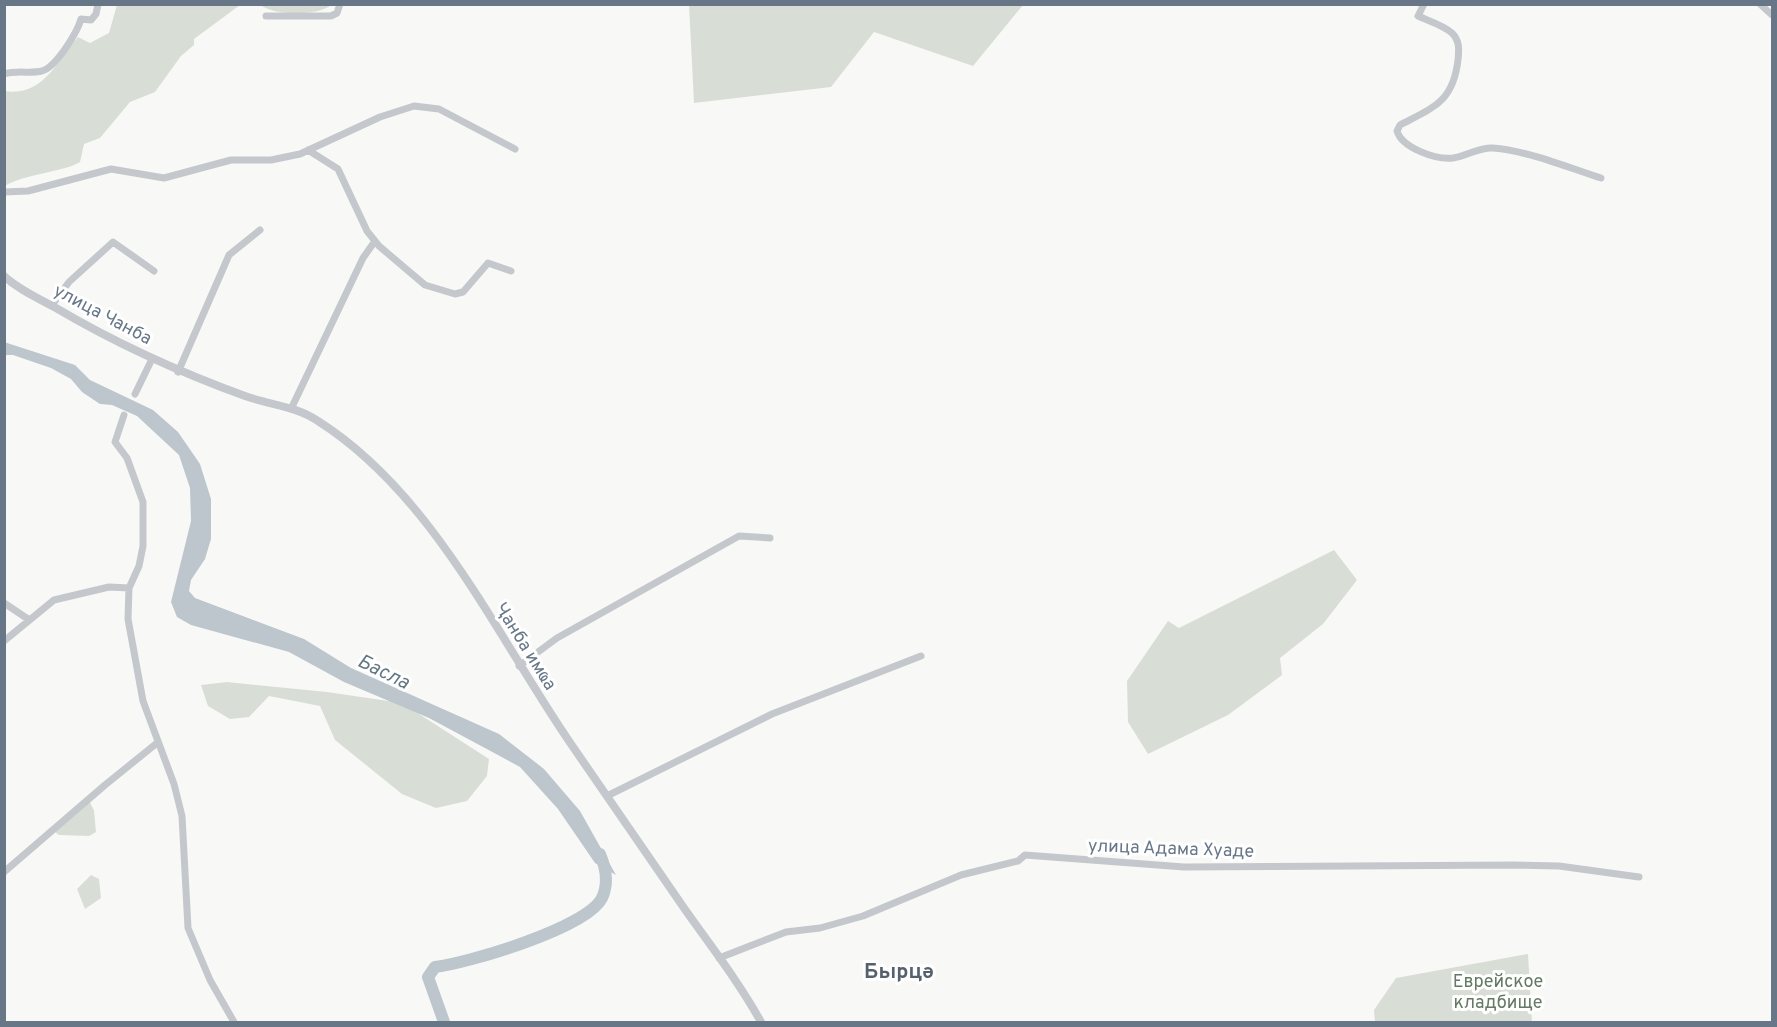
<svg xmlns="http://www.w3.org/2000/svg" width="1777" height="1027" font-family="Overpass,sans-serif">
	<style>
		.green { fill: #d8ded5 }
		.water { fill: #bcc6cc }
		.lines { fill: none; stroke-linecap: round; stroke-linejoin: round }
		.river { stroke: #bcc6cc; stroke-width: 12 }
		.minor { stroke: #c4c8cc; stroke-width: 7 }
		.tertiary { stroke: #c4c8cc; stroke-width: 8 }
		.labels { text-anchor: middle; stroke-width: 6; stroke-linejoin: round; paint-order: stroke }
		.street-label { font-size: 18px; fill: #677788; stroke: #fff }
		.park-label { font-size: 18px; fill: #657a62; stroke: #fff }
		.water-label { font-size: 20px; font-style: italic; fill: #637883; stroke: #fff }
		.quarter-label { font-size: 21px; font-weight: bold; fill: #55616d; stroke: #fff }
	</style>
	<rect width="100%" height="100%" fill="#f8f9f6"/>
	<!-- green -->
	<path class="green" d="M117,5H240L194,39V45L181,56L155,92L130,102L100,138L84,144L80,162C64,172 24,174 5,186V91C43,97 57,61 78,37L90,43L109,33Z
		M261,5H331C319,16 273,16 261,5Z
		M689,5V4L1023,5L973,66L874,32L831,87L694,103Z
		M1334,550L1357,580L1323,624L1280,658L1282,675L1228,715L1148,754L1128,722L1127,681L1168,621L1179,628Z
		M227,682L327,692L402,703L489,759L487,776L467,801L436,808L402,794L335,740L320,706L269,696L249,717L230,719L208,706L201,685Z
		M89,801L94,810L96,832L89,836L59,835L55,832L56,827Z
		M91,875L99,879L101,898L85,909L77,889Z
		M1528,954L1532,1022H1375L1374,1010L1396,978Z"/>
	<!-- water -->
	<path class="water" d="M4,342L75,365L90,380L153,410L178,432L200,464L211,499V539L205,559L191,580L189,591L195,598L304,639L351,668L499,734L544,769L580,811L616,875L595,863L558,809L520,767L429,718L344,682L289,652L191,625L177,617L171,602L191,521L190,488L179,455L137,416L112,405L100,404L82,392L71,379L51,368L13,355H5Z"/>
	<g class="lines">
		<!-- river -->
		<path class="river" d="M444,1022L428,977L435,967C468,963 587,928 602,898C609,883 606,868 600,854"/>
		<!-- minor -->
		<path class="minor" d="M1424,4L1418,16C1429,21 1443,25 1452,33C1460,41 1459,50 1458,60C1453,102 1434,107 1400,125L1397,131C1402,148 1436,160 1453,158C1467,156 1479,147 1493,148C1529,151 1567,167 1601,178
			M1760,4L1772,15
			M266,16H331L337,13L340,4
			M4,74C17,70 30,74 42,71C56,67 77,33 81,19L91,20L96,14L98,4
			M308,150L338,169L367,231L379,246L425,285L455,294L463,292L488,263L511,271
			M4,192L28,191L111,169L164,178L231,160H271L300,154L380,117L414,106L439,109L515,149
			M52,305L69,282L113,242L154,271
			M178,372L229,255L260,230
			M135,394L152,359
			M291,409L363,258L375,241
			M124,415L115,442L127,458L143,502V546L139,566L129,588L128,619L143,701L174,784L182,816L188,928L210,980L234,1022
			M4,603L28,619
			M4,641L54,600L109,587L129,588
			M519,666L557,638L739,536L770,538
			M607,796L772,714L921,656
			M4,872L105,785L157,743
			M719,958L786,932L820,928L863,916L961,875L1018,861L1025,855L1184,867L1513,865L1559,866L1639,877"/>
		<!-- tertiary -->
		<path class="tertiary" d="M4,276C19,290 38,298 56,308C117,344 179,372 245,396C270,405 296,406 318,421C433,494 496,635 571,744C609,799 646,853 684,908C710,945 739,982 761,1022"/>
	</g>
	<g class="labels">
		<!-- street labels -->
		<g class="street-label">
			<text transform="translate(103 314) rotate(28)" y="6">улица Чанба</text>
			<text transform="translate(526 646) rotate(58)" y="6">Ҷанба имҩа</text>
			<text transform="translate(1171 848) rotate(2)" y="6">улица Адама Хуаде</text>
		</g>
		<!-- park labels -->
		<g class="park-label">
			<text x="1498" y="987">Еврейское<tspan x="1498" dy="21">кладбище</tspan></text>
		</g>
		<!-- water labels -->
		<g class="water-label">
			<text transform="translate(384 671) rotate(26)" y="7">Басла</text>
		</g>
		<!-- quarter labels -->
		<g class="quarter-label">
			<text x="899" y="978">Бырцә</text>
		</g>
	</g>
	<!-- border -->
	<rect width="1777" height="1027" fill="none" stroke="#677788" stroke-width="12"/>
</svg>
